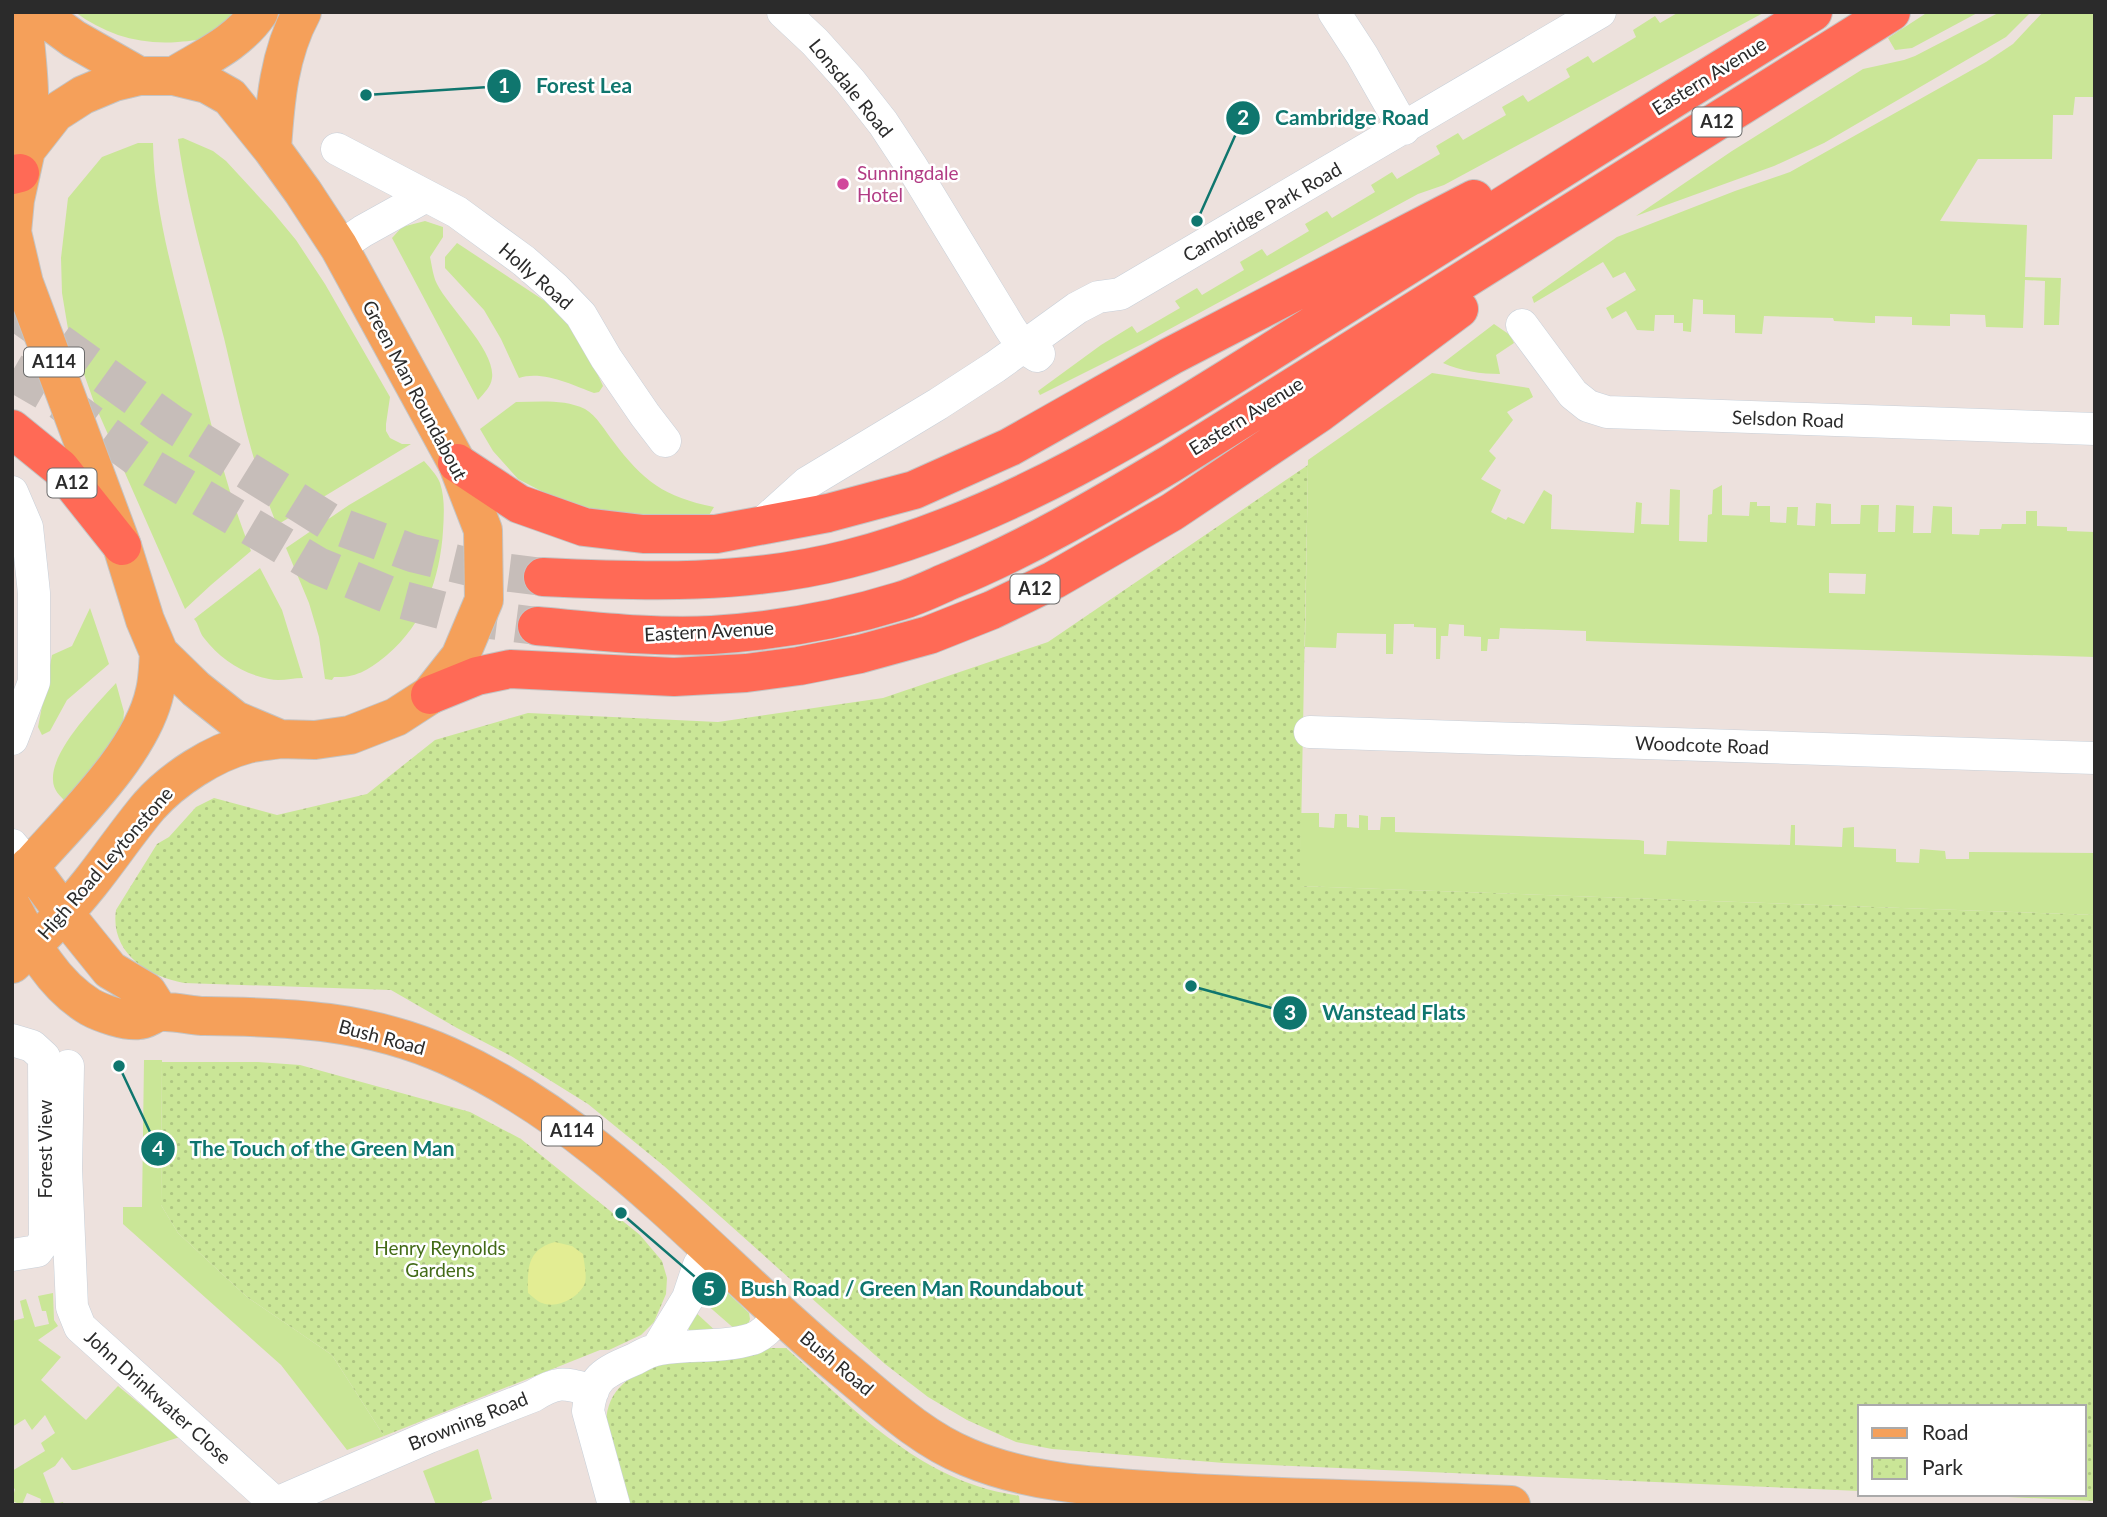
<svg xmlns="http://www.w3.org/2000/svg" width="2107" height="1517" font-family="Lato,sans-serif">
	<style>
		.grass { fill: #cae697; fill-rule: evenodd }
		.park { fill: url(#park-dots) }
		.pitch { fill: #e3ed93 }
		.lines { fill: none; stroke-linecap: round; stroke-linejoin: round }
		.highway-tunnel { stroke: #c6bdb9; stroke-width: 38; stroke-dasharray: 38 19; stroke-linecap: butt }
		.street-casing { stroke: #c8d0d9; stroke-width: 33 }
		.primary-casing { stroke: #c4c4c4; stroke-width: 40 }
		.highway-casing { stroke: #c4c4c4; stroke-width: 40 }
		.street { stroke: #fff; stroke-width: 32 }
		.primary { stroke: #f5a05a; stroke-width: 38 }
		.highway { stroke: #ff6a56; stroke-width: 38 }
		.hotel-dot { fill: #d1479c; stroke: #fff; stroke-width: 2.5 }
		.labels { text-anchor: middle; stroke-width: 5; stroke-linejoin: round; paint-order: stroke }
		.shield { fill: #fff; stroke: #6b6b6b; stroke-width: 2 }
		.shield-label { font-size: 18px; font-weight: bold; fill: #2b2b2b }
		.street-label { font-size: 19px; fill: #2b2b2b; stroke: #fff }
		.hotel-label { font-size: 19px; fill: #b23c85; stroke: #fff; text-anchor: start }
		.park-label { font-size: 19px; fill: #436b18; stroke: #fff }
		.leader { fill: none; stroke: #0f766e; stroke-width: 2.5 }
		.callout-dot { fill: #0f766e; stroke: #fff; stroke-width: 2.5 }
		.mark-label { font-size: 21px; text-anchor: middle; font-weight: bold; fill: #fff }
		.callout-label { font-size: 21px; text-anchor: middle; font-weight: bold; fill: #0f766e; stroke: #fff; stroke-width: 5; stroke-linejoin: round; paint-order: stroke }
	</style>
	<defs>
		<pattern id="park-dots" width="8" height="8" patternUnits="userSpaceOnUse" patternTransform="scale(1.75)"><rect width="8" height="8" fill="#cae697"/><path d="M2 2h.1M6 6h.1" fill="none" stroke="#aec582" stroke-width="1.8" stroke-linecap="round"/></pattern>
	</defs>
	<rect width="100%" height="100%" fill="#ede1dd"/>
	<!-- grass -->
	<path class="grass" d="M75,12H240C233,19 225,29 216,34C205,40 190,41 178,42C140,45 106,35 75,12Z
		M1679,12H1765L1444,185L1418,194L1144,343L1040,395L1038,391L1101,345L1132,326L1137,333L1180,308L1175,301L1197,288L1202,295L1244,270L1240,262L1262,249L1267,256L1309,231L1305,224L1327,211L1332,218L1375,192L1371,185L1392,172L1397,179L1440,154L1436,146L1458,133L1463,140L1506,115L1502,107L1523,95L1528,102L1570,77L1566,69L1588,56L1593,63L1636,37L1633,30L1655,16L1660,23Z
		M1928,12H1979L1912,48L1895,50L1888,38Z
		M2000,12H2031L2006,37L1824,143L1774,166L1636,216L1732,151L1863,69L1904,60L1915,56Z
		M2043,12H2095V97H2075L2073,115H2053L2052,159H1978L1940,221L2027,225L2025,277L2061,278L2059,325H2044L2045,281L2025,280L2023,328L1986,327L1985,315L1950,314V326L1912,325V317L1875,316V323H1871L1834,321L1833,318L1764,316L1762,334L1735,333V315L1703,314V300L1693,299L1691,332L1683,331V323H1674V315H1655L1654,331L1637,330L1626,311L1612,319L1606,308L1636,290L1625,272L1613,278L1603,262L1534,303L1532,297L1617,237L1735,191L1790,172L1986,62L2013,44Z
		M183,138L213,151L226,161L272,211L296,240L325,284L390,397L386,424V431L390,438L402,444H411L277,525C252,465 239,401 224,338C207,272 187,206 178,139Z
		M138,143H153C154,213 176,284 193,352C210,419 225,486 251,551L211,585L185,609L95,405L68,329L62,293L61,258L68,198L102,157Z
		M425,221L443,227V237L430,257C432,266 433,276 437,284C449,308 496,351 492,378C491,387 484,393 478,400L392,238L402,227Z
		M457,243L557,309L588,353L603,386L599,392L594,393C573,385 542,370 519,378L501,339L484,310L445,268V257Z
		M1494,324L1510,335L1514,343L1496,355L1500,374C1482,374 1460,371 1443,363Z
		M1432,373L1529,388L1533,397L1507,412L1513,420L1489,451L1496,458L1481,479L1501,490L1491,512L1506,520L1508,517L1524,524L1544,490L1552,495L1551,529L1634,533L1636,502L1642,503L1641,524L1669,525L1670,489L1680,490L1679,541L1707,542L1708,515L1712,514L1713,490L1722,485V515L1749,516L1750,502H1757V506H1770V522L1786,523L1787,507H1798L1797,525L1815,526L1816,503L1831,504V524H1860L1861,505H1879L1878,532H1895L1896,505L1914,506L1913,533H1931L1933,506L1952,507V534L1979,535L1980,529H2001L2002,524H2026V511H2037V526L2067,527V531L2095,532V657L1639,643L1586,641V631L1500,628L1499,639H1488L1487,651H1481V637L1464,636V625L1449,624L1448,636H1441L1440,659H1436V628L1414,627V624H1394L1393,654H1386V634L1337,633L1336,648L1305,647L1308,460ZM1829,573L1866,574L1865,594L1829,593Z
		M516,402C539,402 564,399 585,409C597,416 605,431 613,441C643,481 664,497 714,507L708,517L602,513L572,507L518,479L493,451L480,429Z
		M424,461C429,467 437,475 440,483C445,498 444,515 443,531C440,578 424,624 387,655C370,669 357,678 334,677L332,680L325,679L319,637L309,603L286,548L349,505Z
		M260,568L282,610L303,678C292,678 280,682 269,679C243,674 220,659 204,638C199,632 199,624 194,619Z
		M90,608L109,664L67,700L50,731L42,735L38,727L52,655L72,646Z
		M116,683L124,712L122,734L67,803C60,796 53,790 53,780C51,750 97,704 116,683Z
		M1301,813H1319V827L1334,828L1335,814H1347V827L1359,828V815L1368,816V830H1380L1381,817H1395V832L1639,840L1644,841V854L1666,855L1667,841L1790,845L1791,825H1795V845L1842,847L1843,828L1854,827V847L1896,849V862L1919,863L1920,849L1945,851L1946,859H1969V852L2095,853V915L1299,886Z
		M144,1060H162L161,1205L178,1233L247,1297L332,1355L384,1436L347,1450L281,1365L123,1224V1207H142Z
		M708,1281H715L749,1313L750,1319L748,1325L737,1331L698,1297Z
		M53,1293L54,1320L58,1326L38,1340L61,1357L41,1380L86,1420L118,1386L180,1437L76,1470H72L62,1457L55,1466L43,1473L55,1504L63,1502L64,1505H46L40,1502L41,1499L27,1493L22,1505L12,1501L15,1489L12,1487V1471L45,1451L41,1443L55,1433L45,1415L32,1430L25,1419L12,1427V1321L24,1318L20,1301L26,1299L35,1327L49,1324L46,1311H42L38,1296Z
		M693,1310L719,1334H690L688,1327Z
		M478,1449L492,1499L482,1502V1505H436L423,1471Z"/>
	<!-- park -->
	<path class="park" d="M1308,465L1300,886L2095,915V1501L1946,1494H2084V1407H1860V1491L1224,1463L1052,1449L1016,1442L967,1420L928,1397L885,1364L664,1166L588,1104L511,1056L457,1028L391,990L184,983C146,976 110,952 116,910L157,844L169,837L196,807L214,798L277,815L367,794L435,740L528,713L718,722L883,698L1048,642Z
		M162,1062H258L300,1065L470,1112L521,1139L640,1235L662,1261L667,1278L666,1294L654,1322L641,1335L609,1350H600L384,1436L332,1355L247,1297L178,1233L161,1205Z
		M769,1348H786C844,1400 901,1461 977,1486C991,1491 1005,1493 1019,1496L1020,1505H627C621,1483 609,1453 607,1432C597,1353 717,1353 769,1348Z"/>
	<!-- pitch -->
	<path class="pitch" d="M555,1242L572,1246L583,1254C584,1262 587,1275 585,1283C579,1298 557,1309 542,1303C538,1302 532,1296 528,1293C527,1268 528,1249 555,1242Z"/>
	<g class="lines">
		<!-- highway-tunnel -->
		<path class="highway-tunnel" d="M12,309L171,423L333,524L412,553L478,569L543,577
			M12,372L52,395L150,467L318,566L399,599L467,617L537,626"/>
		<defs>
			<path id="street" d="M783,12L815,42L850,81L883,123L912,167L1010,328L1023,347L1037,356L1039,354
				M1334,12L1362,55L1404,129
				M337,149L457,212L524,261L555,288L581,315L606,358L645,415L665,441
				M339,247L363,231L426,196
				M1522,325L1573,394L1588,406L1607,412L2095,429
				M12,492L27,527L34,593V682L12,739
				M758,527L807,483L938,404L995,367L1077,308L1098,297L1120,294L1600,12
				M1310,732L2095,758
				M12,845L29,866
				M12,1040L32,1046L44,1057L45,1240L37,1251L12,1255
				M68,1066L66,1169L72,1307L80,1327L275,1503
				M657,1349L688,1298L699,1265L712,1250
				M272,1505L429,1437L533,1396C559,1380 564,1383 593,1391
				M614,1505L588,1411C592,1376 605,1372 635,1359C642,1355 651,1350 660,1349C690,1344 722,1348 752,1339C764,1335 772,1324 780,1315"/>
			<path id="primary" d="M22,12C27,60 33,102 26,150
				M37,12L74,39L139,76
				M139,76H174L207,84L230,97L272,149L303,192L339,247L457,463L483,530L484,600L460,657L430,695L396,717L350,735L315,740L280,739L235,720L196,689L159,653L145,620L122,546L24,283L12,232L15,200L26,150L55,113L83,95L114,82Z
				M174,76C205,57 238,43 259,12
				M272,149C275,102 279,54 302,12
				M29,866L64,913L110,970L147,992L159,1011
				M12,887C56,833 141,759 155,691C158,679 158,665 159,653
				M12,907C32,945 52,984 90,1007C101,1013 126,1022 139,1020C147,1020 154,1012 162,1012C176,1011 191,1016 205,1016C290,1017 368,1020 448,1056C605,1127 712,1261 842,1368C881,1400 920,1438 967,1457C1033,1485 1107,1487 1177,1492C1288,1499 1400,1500 1511,1505
				M12,964C40,939 67,912 90,883C110,858 128,831 149,806C173,779 213,753 248,744C259,741 270,741 280,739"/>
			<path id="highway" d="M12,175L20,173
				M12,429L60,468L122,546
				M457,463L519,504L584,527L643,534H716L828,513L914,490L1010,447L1171,356L1474,199
				M543,577C646,582 747,585 848,559C1023,514 1177,410 1329,315C1490,214 1651,112 1813,12
				M537,626C595,631 653,638 712,635C775,631 839,620 900,601C917,596 933,588 949,581C1027,549 1098,507 1170,464L1891,12
				M430,695L477,676L510,669L674,677L746,673L799,666L860,654L929,635L992,610L1054,580L1172,512L1318,414L1459,309"/>
		</defs>
		<!-- street casing -->
		<use href="#street" class="street-casing"/>
		<!-- primary casing -->
		<use href="#primary" class="primary-casing"/>
		<!-- highway casing -->
		<use href="#highway" class="highway-casing"/>
		<!-- street -->
		<use href="#street" class="street"/>
		<!-- primary -->
		<use href="#primary" class="primary"/>
		<!-- highway -->
		<use href="#highway" class="highway"/>
	</g>
	<!-- markers -->
	<circle class="hotel-dot" cx="843" cy="184" r="7"/>
	<g class="labels">
		<!-- shield labels -->
		<g class="shield">
			<rect x="1692.5" y="107.5" width="49" height="29" rx="5"/>
			<rect x="24" y="347.5" width="60" height="29" rx="5"/>
			<rect x="47.5" y="468.5" width="49" height="29" rx="5"/>
			<rect x="1010.5" y="574.5" width="49" height="29" rx="5"/>
			<rect x="542" y="1116.5" width="60" height="29" rx="5"/>
		</g>
		<g class="shield-label">
			<text x="1717" y="128">A12</text>
			<text x="54" y="368">A114</text>
			<text x="72" y="489">A12</text>
			<text x="1035" y="595">A12</text>
			<text x="572" y="1137">A114</text>
		</g>
		<!-- street labels -->
		<g class="street-label">
			<text transform="translate(1709 76) rotate(-32)" y="7">Eastern Avenue</text>
			<text transform="translate(851 88) rotate(51)" y="7">Lonsdale Road</text>
			<text transform="translate(1262 212) rotate(-30)" y="7">Cambridge Park Road</text>
			<text transform="translate(536 276) rotate(41)" y="7">Holly Road</text>
			<text transform="translate(415 390) rotate(62)" y="7">Green Man Roundabout</text>
			<text transform="translate(1246 416) rotate(-32)" y="7">Eastern Avenue</text>
			<text transform="translate(1788 419) rotate(2)" y="7">Selsdon Road</text>
			<text transform="translate(709 631) rotate(-3)" y="7">Eastern Avenue</text>
			<text transform="translate(1702 745) rotate(2)" y="7">Woodcote Road</text>
			<text transform="translate(105 863) rotate(-49)" y="7">High Road Leytonstone</text>
			<text transform="translate(382 1037) rotate(15)" y="7">Bush Road</text>
			<text transform="translate(45 1149) rotate(-90)" y="7">Forest View</text>
			<text transform="translate(837 1363) rotate(40)" y="7">Bush Road</text>
			<text transform="translate(158 1397) rotate(42)" y="7">John Drinkwater Close</text>
			<text transform="translate(468 1421) rotate(-22)" y="7">Browning Road</text>
		</g>
		<!-- hotel labels -->
		<g class="hotel-label">
			<text x="857" y="180">Sunningdale<tspan x="857" dy="22">Hotel</tspan></text>
		</g>
		<!-- park labels -->
		<g class="park-label">
			<text x="440" y="1255">Henry Reynolds<tspan x="440" dy="22">Gardens</tspan></text>
		</g>
	</g>
	<!-- callouts -->
	<path class="leader" d="M366 95L504 86M1197 221L1243 118M1191 986L1290 1013M119 1066L158 1149M621 1213L709 1289"/>
	<g class="callout-dot">
		<circle cx="366" cy="95" r="7"/>
		<circle cx="1197" cy="221" r="7"/>
		<circle cx="1191" cy="986" r="7"/>
		<circle cx="119" cy="1066" r="7"/>
		<circle cx="621" cy="1213" r="7"/>
		<circle cx="504" cy="86" r="18"/>
		<circle cx="1243" cy="118" r="18"/>
		<circle cx="1290" cy="1013" r="18"/>
		<circle cx="158" cy="1149" r="18"/>
		<circle cx="709" cy="1289" r="18"/>
	</g>
	<g class="mark-label">
		<text x="504" y="93">1</text>
		<text x="1243" y="125">2</text>
		<text x="1290" y="1020">3</text>
		<text x="158" y="1156">4</text>
		<text x="709" y="1296">5</text>
	</g>
	<g class="callout-label">
		<text x="584" y="93">Forest Lea</text>
		<text x="1352" y="125">Cambridge Road</text>
		<text x="1394" y="1020">Wanstead Flats</text>
		<text x="322" y="1156">The Touch of the Green Man</text>
		<text x="912" y="1296">Bush Road / Green Man Roundabout</text>
	</g>
	<!-- border -->
	<rect width="2107" height="1517" fill="none" stroke="#2b2b2b" stroke-width="28"/>
	<!-- legend -->
	<rect x="1858" y="1405" width="228" height="91" fill="#ffffff" stroke="#aaaaaa" stroke-width="2"/>
	<rect x="1872" y="1428" width="35" height="10" fill="#f5a05a" stroke="#aaaaaa" stroke-width="2"/>
	<text x="1922" y="1440" font-size="21" fill="#2b2b2b">Road</text>
	<rect x="1872" y="1458" width="35" height="21" fill="url(#park-dots)" stroke="#aaaaaa" stroke-width="2"/>
	<text x="1922" y="1475" font-size="21" fill="#2b2b2b">Park</text>
</svg>
